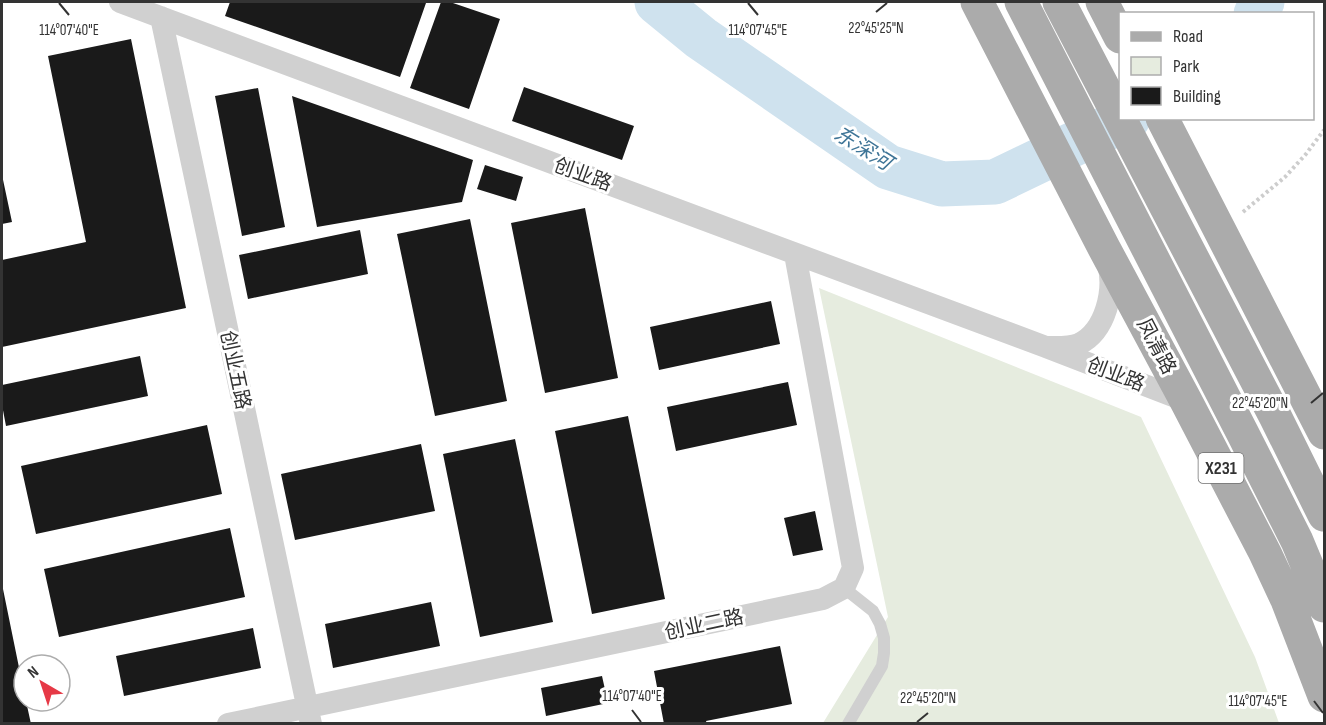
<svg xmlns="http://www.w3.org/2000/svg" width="1326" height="725" font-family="'Sofia Sans Condensed','Noto Sans SC',sans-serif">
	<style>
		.green { fill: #e6ecdf }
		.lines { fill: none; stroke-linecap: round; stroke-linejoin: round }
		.river { stroke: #cfe2ee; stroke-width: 45 }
		.building { fill: #1a1a1a }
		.path { stroke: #cdcdcd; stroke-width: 4; stroke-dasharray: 3 3; stroke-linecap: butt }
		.lane { stroke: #d0d0d0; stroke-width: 12 }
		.street { stroke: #d0d0d0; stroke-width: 22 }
		.primary { stroke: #ababab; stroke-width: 33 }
		.ticks { fill: none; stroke: #333; stroke-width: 2 }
		.labels { text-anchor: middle; stroke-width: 6; stroke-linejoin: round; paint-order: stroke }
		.shield { fill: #fff; stroke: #707070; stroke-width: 1.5 }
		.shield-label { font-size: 18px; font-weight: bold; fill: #333 }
		.street-label { font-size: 20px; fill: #333; stroke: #fff }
		.water-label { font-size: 21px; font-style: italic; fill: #3f7597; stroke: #fff }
		.ticks-label { font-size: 15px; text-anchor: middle; fill: #333; stroke: #fff; stroke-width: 6; stroke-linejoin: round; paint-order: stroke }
	</style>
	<rect width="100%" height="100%" fill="#fff"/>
	<!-- green -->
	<path class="green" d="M819,288L1141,417L1255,657L1279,723H823L888,617Z"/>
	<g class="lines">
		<!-- river -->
		<path class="river" d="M657,2L701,38L888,167L942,184L995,182L1128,118
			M1256,14L1262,2"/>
	</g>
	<!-- building -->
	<path class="building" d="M230,2H421L426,3L400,77L225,16Z
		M441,2H450L500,19L469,109L410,88Z
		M131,39L186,308L2,347V260L86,242L48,56Z
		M524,87L634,126L622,160L512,121Z
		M258,88L285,227L242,236L215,96Z
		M292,96L473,160L462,202L317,227Z
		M485,165L523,177L516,201L477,189Z
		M2,175L12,222L2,224Z
		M585,208L618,378L545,393L511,223Z
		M470,219L507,401L435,416L397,234Z
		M360,230L368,274L248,299L239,255Z
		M771,301L780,344L659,370L650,327Z
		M140,356L148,396L6,426L2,405V385Z
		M788,382L797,425L676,451L667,407Z
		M628,416L665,599L592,614L555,431Z
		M207,425L222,494L36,534L21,466Z
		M515,439L553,622L480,637L443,454Z
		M421,444L435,511L295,540L281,474Z
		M815,511L823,550L793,556L784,518Z
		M230,528L245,597L59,637L44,569Z
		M3,589L24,692V701H26L31,724H2Z
		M431,602L440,646L333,668L325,624Z
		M253,628L261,668L124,696L116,656Z
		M780,646L792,704L706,721L707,724H664L654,671Z
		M602,676L608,703L546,716L541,688Z"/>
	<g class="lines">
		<!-- path -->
		<path class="path" d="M1243,212L1285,177L1306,154L1324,130"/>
		<!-- lane -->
		<path class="lane" d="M844,588L873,611L880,624L884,638V653L882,666L848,724"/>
		<!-- street -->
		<path class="street" d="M120,2L1046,347
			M161,17L311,724
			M1108,264C1115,290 1106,331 1079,344C1069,348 1056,347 1046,347L1186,401
			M228,724L823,599L844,588L853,568L795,254"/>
		<!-- primary -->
		<path class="primary" d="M977,2L1104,248L1186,401L1265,553L1287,600L1324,696
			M1021,2L1242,432L1297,541L1324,606
			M1059,2L1275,416L1324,515
			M1102,2L1120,37
			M1162,118L1324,433"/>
	</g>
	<!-- ticks -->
	<path class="ticks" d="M59,3L69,15M748,3L758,15M876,12L887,3M1311,403L1323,393M1314,701L1323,713M632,710L641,722M917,722L928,713"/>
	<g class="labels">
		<!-- shield labels -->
		<rect class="shield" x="1198.5" y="453" width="45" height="30" rx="4.5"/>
		<g class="shield-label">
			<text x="1221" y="474">X231</text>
		</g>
		<!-- street labels -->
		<g class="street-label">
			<text transform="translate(583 174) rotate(20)" y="7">创业路</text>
			<text transform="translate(1157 346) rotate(62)" y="7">凤清路</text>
			<text transform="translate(236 370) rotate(78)" y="7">创业五路</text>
			<text transform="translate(1116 374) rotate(21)" y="7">创业路</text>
			<text transform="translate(704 624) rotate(-12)" y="7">创业二路</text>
		</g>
		<!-- water labels -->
		<g class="water-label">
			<text transform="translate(863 148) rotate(32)" y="7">东深河</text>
		</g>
	</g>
	<g class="ticks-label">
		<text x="876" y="33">22°45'25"N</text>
		<text x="758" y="35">114°07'45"E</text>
		<text x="69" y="35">114°07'40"E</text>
		<text x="1260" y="408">22°45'20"N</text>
		<text x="632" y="701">114°07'40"E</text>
		<text x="928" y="703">22°45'20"N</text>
		<text x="1258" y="706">114°07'45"E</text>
	</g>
	<!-- border -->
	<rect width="1326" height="725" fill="none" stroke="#333333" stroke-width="6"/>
	<!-- legend -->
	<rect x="1119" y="12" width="195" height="108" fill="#ffffff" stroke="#adadad" stroke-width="1.5"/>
	<rect x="1131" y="32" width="30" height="9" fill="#ababab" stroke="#adadad" stroke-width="1.5"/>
	<text x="1173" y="42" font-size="18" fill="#333333">Road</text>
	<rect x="1131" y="57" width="30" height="18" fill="#e6ecdf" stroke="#adadad" stroke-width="1.5"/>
	<text x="1173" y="72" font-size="18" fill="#333333">Park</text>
	<rect x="1131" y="87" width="30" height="18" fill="#1a1a1a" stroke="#adadad" stroke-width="1.5"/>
	<text x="1173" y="102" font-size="18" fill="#333333">Building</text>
	<!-- north arrow -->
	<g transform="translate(42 683) rotate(321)"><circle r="28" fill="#ffffff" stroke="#adadad" stroke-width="1.5"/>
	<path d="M0-4.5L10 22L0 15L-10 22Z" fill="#e63946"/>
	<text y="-9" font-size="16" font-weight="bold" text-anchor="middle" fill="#333333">N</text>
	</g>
</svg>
